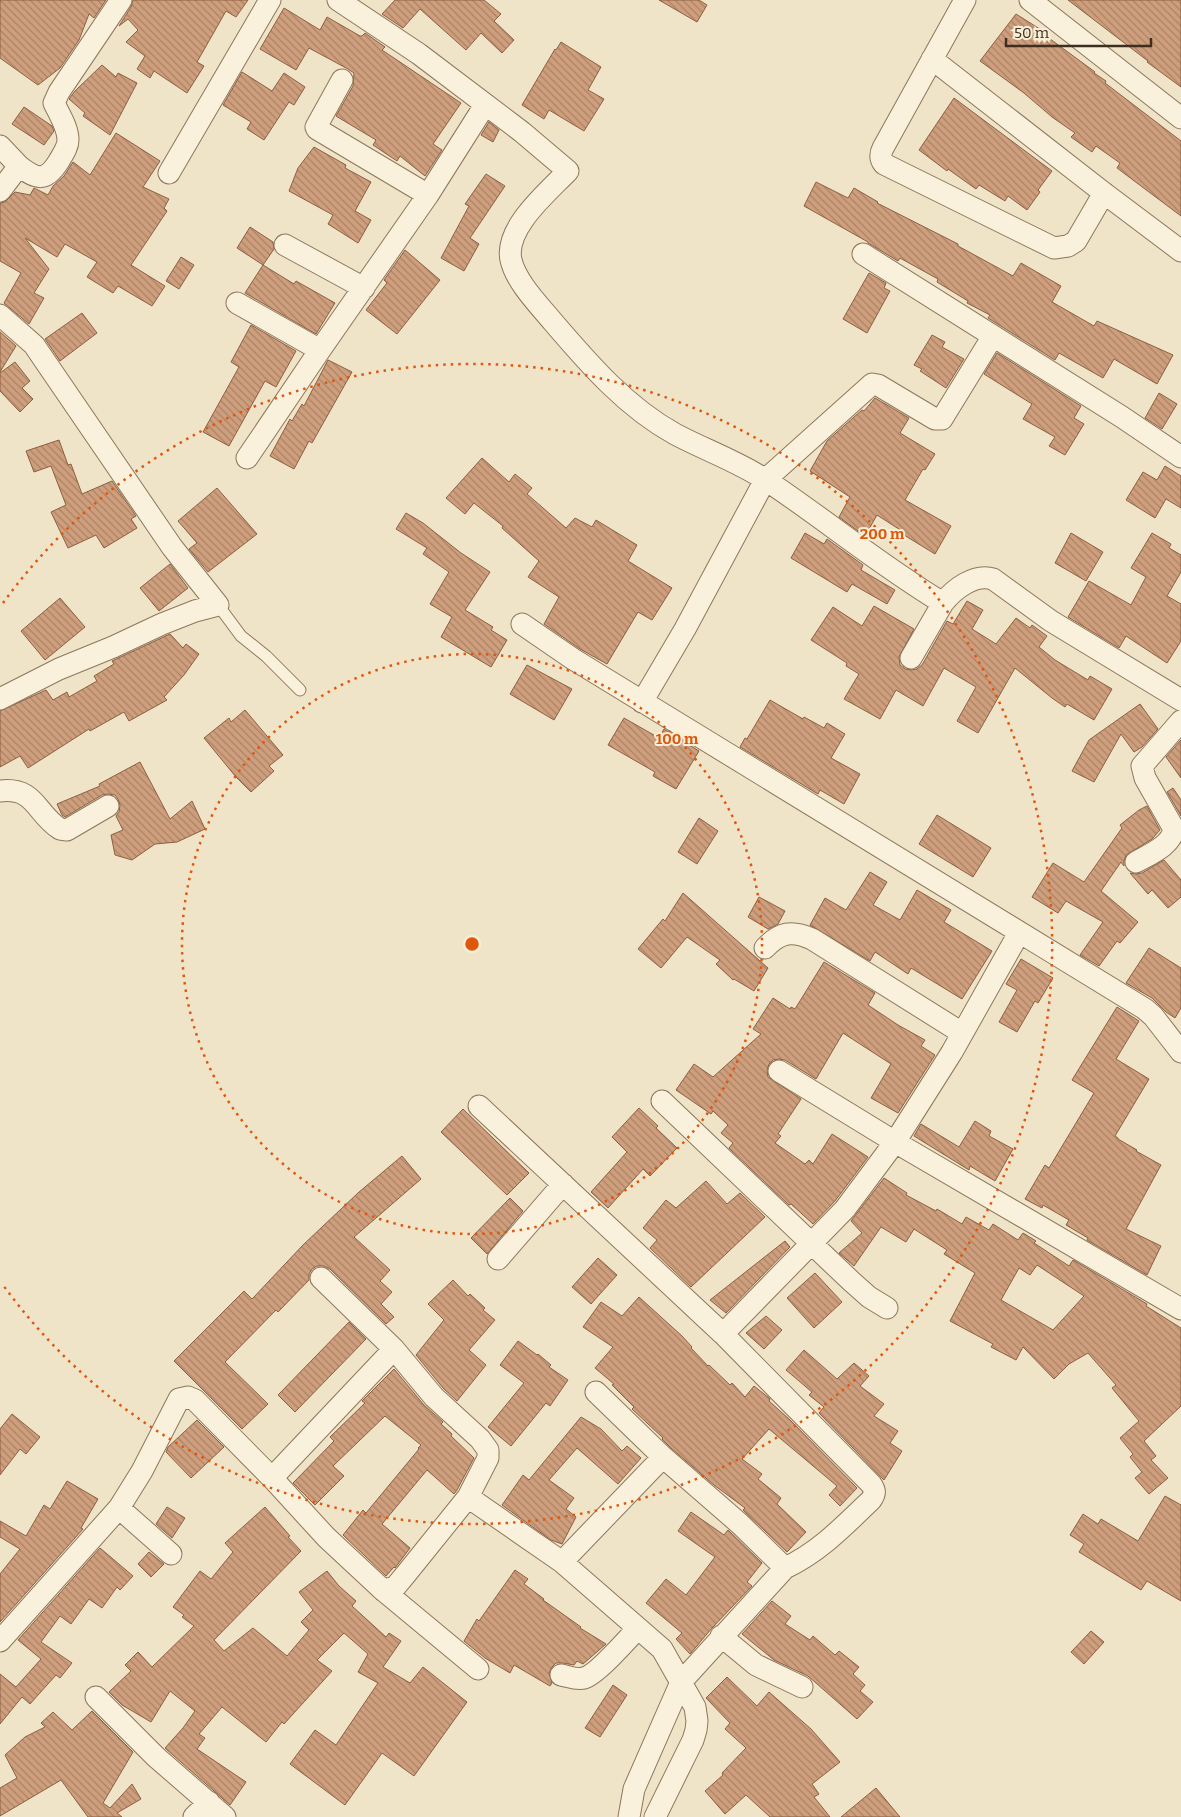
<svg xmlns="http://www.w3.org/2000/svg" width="1181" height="1817" font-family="Bitter,serif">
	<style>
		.building { fill: url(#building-back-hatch); stroke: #8d5f41; fill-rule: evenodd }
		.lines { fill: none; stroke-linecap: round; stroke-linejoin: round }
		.service-casing { stroke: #8d765c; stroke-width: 13 }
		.minor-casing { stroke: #8d765c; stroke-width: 23 }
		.service { stroke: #faf1dc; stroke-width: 11 }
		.minor { stroke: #faf1dc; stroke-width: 21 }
		.ring { fill: none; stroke: #df570d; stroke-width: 2.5; stroke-dasharray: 2.5 5 }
		.centre { fill: #df570d; stroke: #f7eed8; stroke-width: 2.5 }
		.ring-label { font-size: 15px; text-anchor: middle; font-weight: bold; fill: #df570d; stroke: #f7eed8; stroke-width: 4; stroke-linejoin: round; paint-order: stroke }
	</style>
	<defs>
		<pattern id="building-back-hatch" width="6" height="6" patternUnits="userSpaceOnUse" patternTransform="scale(1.25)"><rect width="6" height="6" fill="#cf9f7d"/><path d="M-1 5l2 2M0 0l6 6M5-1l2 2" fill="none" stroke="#a98266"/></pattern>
	</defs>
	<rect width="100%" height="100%" fill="#f0e4c8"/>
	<!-- building -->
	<path class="building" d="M0,0H106L94,18L89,14L79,40L60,68L38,85L0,58Z
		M133,0H248L236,17L226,11L197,62L204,66L187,93L154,71L150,78L137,69L145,56L126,42L138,30L128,19L119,26L131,7Z
		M395,0H484L501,14L494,21L514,40L502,53L481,33L466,50L420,9L403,28L382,14Z
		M659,0H699L707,5L697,22Z
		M1068,0H1181V87L1147,62L1148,61Z
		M284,8L320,30L327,17L360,36H362L365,33L385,47L382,50L461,103L433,144L442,150L425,176L400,156L397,161L373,145L376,140L336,116L353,86L354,73L348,69L309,48L296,70L260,49Z
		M1016,14L1043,31L1042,33L1095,72L1094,73L1106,81L1105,83L1181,141V216L1117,168L1120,163L1096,146L1092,152L1071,137L1075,133L1052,117L1024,93L980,61Z
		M561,42L601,67L588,90L604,99L584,131L549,110L544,119L522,105L555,49L556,50Z
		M102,65L116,77L118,73L137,83L110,135L83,116L85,113L69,99L75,91Z
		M242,72L272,91L284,73L305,87L294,105L289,102L264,140L247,129L251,122L223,105Z
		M954,98L1052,171L1038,190L1040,192L1027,210L1008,196L1005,201L979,185L976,189L948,169L947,171L919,150Z
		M24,107L52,126L54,131L44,145L12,124Z
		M489,122L499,130L493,142L481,135Z
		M116,133L160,161L143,187L169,199L164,208L167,211L131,265L165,286L152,306L118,286L113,293L87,277L97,262L65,244L57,257L25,238L49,269L34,293L44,298L29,324L4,303L21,273L0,261V203L5,202L15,192L30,195L34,188L48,195L53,186L64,176L73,162L90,175Z
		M314,147L346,165L345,168L371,182L355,211L371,220L358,243L328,224L333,215L289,191L298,168Z
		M486,174L505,186L470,238L479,244L464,271L441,258L469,206L465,204Z
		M816,182L848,198L854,188L878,202L877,203L958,244V246L1013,276L1021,263L1061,286L1052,302L1094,326L1097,321L1173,355L1157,384L1114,359L1103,378L1059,353L1055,360L988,318L990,315L967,303L968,301L937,282L938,279L900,258L898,261L868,243V242L804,206Z
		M250,227L273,242L274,249L263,265L237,248Z
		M405,250L440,280L397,334L366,310L387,283L384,280Z
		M181,257L194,265L179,289L166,281Z
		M263,265L294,284L296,281L335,303L316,334L245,293Z
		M869,273L886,283L884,288L890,291L867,333L843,319Z
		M82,313L97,333L60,361L45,339Z
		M251,325L296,351L276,387L265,381L229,446L203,432L239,367L231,362Z
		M0,332L16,346L0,372Z
		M932,335L945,342L942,347L964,359L946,388L920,371L922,369L914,365Z
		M997,353L1081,406L1074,418L1084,424L1065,455L1049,446L1055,437L1023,419L1032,404L984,374Z
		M328,360L352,372L312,443L309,441L294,469L270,456L290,419L292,421L302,404L304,406Z
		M15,362L30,381L22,388L33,399L20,412L0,391V373Z
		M1159,393L1177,404L1162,429L1145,418Z
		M875,398L909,418L900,433L935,454L925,470L923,469L905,500L951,526L935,554L904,535L905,533L877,515L865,536L839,517L850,497L810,471L827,441L862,410L864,411Z
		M59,440L68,465L71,464L82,494L112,481L136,516L131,519L137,528L104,548L96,535L68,548L51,512L66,505L51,466L34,472L26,451Z
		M482,458L509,482L515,474L532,488L527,494L566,528L575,518L592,527L596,520L637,545L628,561L672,588L652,620L638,612L607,664L580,649L544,624L559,597L528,577L539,561L502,528L503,526L474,503L465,514L446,498Z
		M1165,466L1181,476V508L1166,499L1155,518L1126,500L1143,472L1157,480Z
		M217,488L257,534L208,572L189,549L197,543L178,521Z
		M406,513L423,523L461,553L490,572L465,610L493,627L491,630L507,640L491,667L441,637L452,617L430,604L449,572L423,554L427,548L396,529Z
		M805,533L824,544L827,539L863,565L861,570L895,590L887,604L852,584L847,592L791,558Z
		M1071,533L1103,552L1086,581L1055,563Z
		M1152,533L1171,544L1169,548L1181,555V572L1167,596L1181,604V641L1167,663L1126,636L1119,648L1068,617L1089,581L1131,605L1146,577L1131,568Z
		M170,564L188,588L159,611L140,588Z
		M60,598L85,627L45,660L21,631Z
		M967,601L983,610L972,629L996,644L1016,618L1030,628L1032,625L1047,636L1039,647L1055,660L1088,680L1090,676L1112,689L1094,720L1067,704L1065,707L1052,698L1015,668L978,733L957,721L976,687L944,668L923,706L896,690L880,719L844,699L859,674L846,666L847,663L811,640L833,607L862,626L874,606L914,629L899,657L900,665L905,669L911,670L917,669L922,665L947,621L953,624Z
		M170,634L183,648L186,644L199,654L184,675L164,697L167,700L129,721L124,712L90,731L89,729L28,768L20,756L0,767V711L46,690L53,700L67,692L69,697L97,681L94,676L114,664L112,661Z
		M527,665L572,689L554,720L510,694Z
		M770,700L803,719L804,717L824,728L827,723L845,734L831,758L860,774L844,804L820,790L818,794L740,747L745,738L747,739Z
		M1140,704L1158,729L1142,747L1134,752L1121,734L1094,782L1072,771L1089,740Z
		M245,710L283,755L269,766L274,771L251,792L236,777L204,738L229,718L231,722Z
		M624,718L659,738L664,729L699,751L676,789L653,776L655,772L608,745Z
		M1181,740V778L1166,757Z
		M140,762L170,819L192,801L205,829L177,842L155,844L132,860L115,855L111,835L123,830L116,816L119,812L120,805L118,799L115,795L108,794L102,795L65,817L62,815L57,804L100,786L99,784Z
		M1173,788L1181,800V816L1167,792Z
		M1147,806L1160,830L1152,839L1126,855L1124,861V866L1121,862L1101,891L1138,922L1120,943L1117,941L1099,966L1080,955L1103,922L1066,901L1058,913L1032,897L1053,863L1084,882L1122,828L1120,825L1139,810Z
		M937,815L991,848L973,877L919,844Z
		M699,818L718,831L697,864L678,852Z
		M1164,860L1181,880V897L1168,908L1152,890L1148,894L1130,873L1136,874L1142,873Z
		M870,872L887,882L873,905L900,920L917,890L951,910L944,922L992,951L962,999L911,968L908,974L875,952L870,961L810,925L825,898L846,910Z
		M683,893L768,968L754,991L734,979L733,980L716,964L720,960L687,937L661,968L638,949L663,919L665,921Z
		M759,897L785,911L778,924L768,929L748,917Z
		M1149,948L1181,968V1008L1175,1018L1166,1012L1152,998L1126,983Z
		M1021,959L1053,978L1038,1003L1035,1001L1017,1032L999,1022L1017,990L1006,984Z
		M824,962L875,993L868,1005L898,1025L925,1040L921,1046L935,1055L898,1113L871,1098L891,1064L843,1033L816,1079L785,1060L779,1059L773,1060L769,1064L767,1070L768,1077L801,1099L778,1134L781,1136L775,1143L805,1164L809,1160L813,1164L832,1134L868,1157L835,1201L813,1224L791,1204L789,1205L729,1148L733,1143L721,1133L728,1125L713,1111L711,1114L676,1090L694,1064L713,1077L761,1034L753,1029L773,998L790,1009L791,1007L795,1009Z
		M1117,1007L1139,1021L1116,1059L1149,1079L1115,1136L1118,1138V1139L1137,1150L1136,1151L1161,1165L1126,1229L1161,1246L1147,1275L1087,1240L1088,1238L1066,1225L1069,1220L1043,1205L1042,1208L1025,1199L1045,1165L1049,1168L1094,1093L1072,1080Z
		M639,1108L658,1126L656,1128L677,1148L650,1176L643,1169L608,1208L591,1192L627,1152L612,1137Z
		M463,1109L529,1173L507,1195L441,1132Z
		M975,1121L991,1131L989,1136L1013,1149L995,1181L970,1166L969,1170L914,1136L921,1124L959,1147Z
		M402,1156L421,1179L354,1237L390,1270L380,1281L392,1292L381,1304L394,1317L386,1324L330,1269L324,1266H317L312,1269L309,1274V1280L278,1312L276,1310L225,1362L268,1404L242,1429L174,1361L244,1291L252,1299L303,1245L359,1192Z
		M884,1178L907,1193L906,1195L936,1211L937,1209L962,1224L966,1217L989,1230L993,1224L1018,1240L1023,1233L1036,1241L1034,1243L1069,1266L1073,1260L1147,1304L1146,1306L1181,1328V1406L1144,1441L1156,1456L1151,1460L1168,1478L1149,1494L1135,1478L1142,1472L1130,1457L1133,1454L1120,1438L1139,1421L1112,1388L1116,1385L1088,1353L1069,1364L1054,1379L1023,1347L1016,1360L991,1347L993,1344L950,1321L975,1273L944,1254L947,1250L914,1229L906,1242L881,1227L854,1266L839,1253L862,1233L851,1221ZM1037,1265L1084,1296L1053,1330L1001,1300L1019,1268L1030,1275Z
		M706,1181L727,1204L740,1193L765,1217L691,1287L650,1248L657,1240L643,1228L666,1200L676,1208Z
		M510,1198L523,1211L487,1254L471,1238Z
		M785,1241L790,1247L726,1313L710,1300Z
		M598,1258L617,1275L591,1304L572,1287Z
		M815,1273L842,1302L814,1328L787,1298Z
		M453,1280L468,1296L470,1294L485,1308L483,1310L495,1320L469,1350L486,1365L457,1401L443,1388L416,1355L444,1320L428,1304Z
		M639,1297L682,1336L692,1347L691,1348L708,1366L709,1365L730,1385L732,1383L745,1397L754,1386L769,1398L770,1399L769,1401L789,1419L857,1488L840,1506L829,1495L837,1486L769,1429L742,1459L762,1474L758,1479L781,1498L777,1504L806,1532L787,1552L743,1510L745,1508L714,1485L671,1448L662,1439L663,1438L632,1409L634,1407L612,1385L614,1384L595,1368L613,1347L583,1327L601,1302L622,1316Z
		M766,1316L782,1330L764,1349L746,1333Z
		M349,1322L366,1339L295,1412L278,1395Z
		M518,1341L537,1355L538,1354L551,1365L549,1367L568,1380L550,1406L546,1403L511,1446L488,1427L524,1383L500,1365Z
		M804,1350L837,1379L854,1363L869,1376L860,1386L884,1404L874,1416L898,1431L890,1443L902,1451L884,1480L819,1413L824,1407L809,1395L812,1392L786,1370Z
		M394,1369L424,1405L443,1422L441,1424L452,1434L451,1436L474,1458L457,1490L454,1494L427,1470L382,1524L410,1548L395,1568L394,1567L386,1576L343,1535L363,1510L366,1513L419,1449L418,1448L421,1445L385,1416L333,1466L344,1476L315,1505L293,1483L334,1441L330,1437L365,1403L362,1401Z
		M12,1414L40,1437L26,1454L20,1449L0,1475V1429Z
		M581,1417L601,1429L622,1451L627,1446L641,1458L618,1484L577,1448L549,1480L574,1498L566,1509L576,1517L562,1544L551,1540L502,1505L523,1475L529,1480Z
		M197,1420L224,1447L191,1478L166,1452L168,1447Z
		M67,1481L98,1499L81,1528L83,1529L0,1622V1574L20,1549L0,1537V1521L26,1536L44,1505L50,1509Z
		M1165,1496L1181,1505V1601L1147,1581L1141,1590L1079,1552L1084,1544L1070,1535L1083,1514L1098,1524L1101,1519L1138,1541Z
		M167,1507L185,1518L172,1538L156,1524Z
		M265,1507L290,1536L288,1537L301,1551L214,1640L224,1651L253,1628L287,1656L309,1630L301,1622L313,1610L299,1592L327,1571L339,1586L356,1601L352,1606L386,1637L389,1633L401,1641L383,1667L410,1683L423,1667L467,1702L414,1776L382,1753L345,1805L290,1764L315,1730L336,1745L378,1683L358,1672L368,1654L344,1633L317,1660L332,1671L284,1724L282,1722L266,1742L222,1707L199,1734L205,1738L197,1749L246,1782L230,1805L165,1748L183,1728L195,1711L170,1691L151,1722L122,1705L109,1692L131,1671L125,1665L138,1652L152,1667L194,1626L182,1617L184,1615L173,1607L200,1571L211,1579L233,1552L225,1543Z
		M691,1512L724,1535L728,1530L762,1563L747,1582L752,1586L712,1628L690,1654L676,1639L682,1633L646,1603L666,1579L686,1595L715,1557L678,1531Z
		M100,1548L133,1576L120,1590L117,1587L102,1608L89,1599L71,1624L60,1616L41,1642L72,1663L60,1678L56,1675L30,1704L22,1697L0,1724V1674L16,1687L41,1659L18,1640Z
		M149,1552L164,1564L151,1577L138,1564Z
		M515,1570L528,1579L524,1584L544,1599L543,1600L581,1627L580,1628L606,1644L583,1664L577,1661L574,1665L563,1663H556L552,1667L549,1673L552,1683L550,1686L514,1665L510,1673L485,1658L464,1641L477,1619L479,1621Z
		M772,1601L791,1616L785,1624L810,1640L813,1636L835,1655L839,1651L859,1667L853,1674L865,1685L860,1691L873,1702L857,1719L808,1676L774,1660L742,1634Z
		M1091,1631L1104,1642L1084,1664L1071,1652Z
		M727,1677L757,1706L769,1692L811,1729L840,1762L812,1784L819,1794L814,1797L830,1817H770L746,1795L725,1814L705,1791L723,1775L722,1773L746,1748L725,1729L730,1723L706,1698Z
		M613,1685L627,1695L600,1737L585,1728Z
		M92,1711L133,1752L103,1803L110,1808L132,1784L141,1799L117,1813L122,1817H88L61,1780L0,1816V1788L17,1778L5,1755L25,1737L45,1727L41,1723L53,1712L72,1730Z
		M876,1788L900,1817H841Z"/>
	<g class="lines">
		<defs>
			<path id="service" d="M218,605L241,636L266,656L300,690"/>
			<path id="minor" d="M338,0L419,54L522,132L568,171C548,192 504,228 511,260C516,282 539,305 553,322C589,364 626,407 675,434C705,450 737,461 766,480C826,520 881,566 943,603C954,589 975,573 993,579L1051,621L1181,700
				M965,0L883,148C880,154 880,159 884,164L1054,248L1068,246L1076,241L1104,193
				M1030,0L1181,118
				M932,59L1104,193L1181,251
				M342,80L316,127L317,129L428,195
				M0,146L19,166
				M169,173L270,0
				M0,191L19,166C37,180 46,182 59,161C63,154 68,147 68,140C68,127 59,114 54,103L59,92L121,0
				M285,245L364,288
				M863,254L1122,417L1181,457
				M237,303L320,350
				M0,315L34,345L172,547L218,605L195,611L162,624L113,647L59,669L0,699
				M247,458L320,350L428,195L485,105
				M522,624L573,659L1145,1009L1153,1016L1181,1052
				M911,658L943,603
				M642,702L685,629L765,480L872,384L878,385L935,419H942L993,336
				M0,791C36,787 35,813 60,829L67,830L108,806
				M1136,862C1150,854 1171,846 1174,829L1145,778L1142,766L1181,721
				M765,948C780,932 792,930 812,939L962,1033
				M779,1071L895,1142L1181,1309
				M662,1101L851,1281L869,1297L887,1308
				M479,1106L723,1334L845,1209L895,1142L952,1052L1019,933
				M498,1259L563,1184
				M321,1278L394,1349L434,1397L480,1439L488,1450V1458L468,1497L406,1574L396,1586L384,1591
				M596,1392L663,1457
				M272,1478L394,1349
				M468,1497L562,1562L662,1649L695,1707L697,1721L696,1730L693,1740L655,1817
				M119,1508L171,1554
				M562,1562L663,1457L740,1524L785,1568
				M721,1636L756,1665L802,1687
				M0,1641L119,1508L142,1471L179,1399L188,1397L195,1400L272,1478L326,1537L384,1591L478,1669
				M561,1675C568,1676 576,1680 584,1678C596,1675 628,1639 638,1628
				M96,1697L156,1757L225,1817
				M194,1817L209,1802
				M629,1817L634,1789L681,1682L785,1568C819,1552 844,1526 871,1500C876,1493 875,1490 871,1484L723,1334"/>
		</defs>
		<!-- service casing -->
		<use href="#service" class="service-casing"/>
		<!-- minor casing -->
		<use href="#minor" class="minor-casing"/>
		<!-- service -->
		<use href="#service" class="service"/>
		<!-- minor -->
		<use href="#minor" class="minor"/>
	</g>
	<!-- distance rings -->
	<g class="ring">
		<circle cx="472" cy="944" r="290"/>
		<path d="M3 603A580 580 0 1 1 3 1285"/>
	</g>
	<circle cx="472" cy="944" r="8" class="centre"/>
	<g class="ring-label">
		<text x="882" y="539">200 m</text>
		<text x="677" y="744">100 m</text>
	</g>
	<!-- scale -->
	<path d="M1006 38v8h145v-8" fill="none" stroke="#3d2e20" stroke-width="2.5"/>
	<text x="1014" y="38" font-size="15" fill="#3d2e20" stroke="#f7eed8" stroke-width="4" paint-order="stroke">50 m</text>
</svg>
